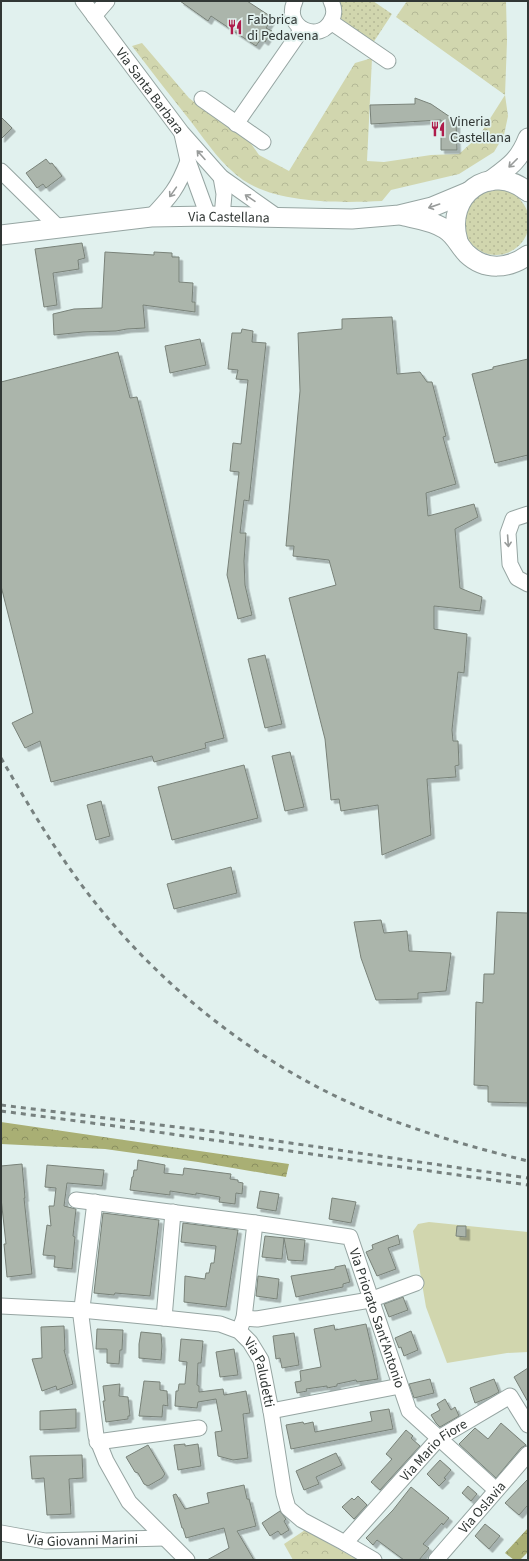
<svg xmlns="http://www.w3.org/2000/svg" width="529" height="1561" font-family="'Source Sans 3',sans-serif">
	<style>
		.grass { fill: url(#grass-dots) }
		.forest { fill: url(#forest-crowns) }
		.park { fill: url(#park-crowns) }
		.garden { fill: #d1d6ae }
		.building { fill: #abb5ab; stroke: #798279; filter: url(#shadow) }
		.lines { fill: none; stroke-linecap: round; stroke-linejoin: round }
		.minor-casing { stroke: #96a5a2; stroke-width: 17 }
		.major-casing { stroke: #96a5a2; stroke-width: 21 }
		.minor { stroke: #fff; stroke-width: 15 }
		.major { stroke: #fff; stroke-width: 19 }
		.rail { stroke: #77817f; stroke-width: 3; stroke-dasharray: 5 5; stroke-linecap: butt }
		.oneway { stroke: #989b9a }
		.labels { text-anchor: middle; stroke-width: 3.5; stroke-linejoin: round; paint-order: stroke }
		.poi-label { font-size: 14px; fill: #313735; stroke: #e1f1ee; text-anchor: start }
		.street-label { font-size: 14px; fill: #313735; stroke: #e1f1ee }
	</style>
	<defs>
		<pattern id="grass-dots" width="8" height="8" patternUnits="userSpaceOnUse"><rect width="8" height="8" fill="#d1d6ae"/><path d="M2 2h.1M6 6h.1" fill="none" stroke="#b4b896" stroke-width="1.8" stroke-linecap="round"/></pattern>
		<pattern id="forest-crowns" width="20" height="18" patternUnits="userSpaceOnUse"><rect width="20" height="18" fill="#a9af74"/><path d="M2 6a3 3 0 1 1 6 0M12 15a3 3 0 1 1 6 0" fill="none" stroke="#8a8f60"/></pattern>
		<pattern id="park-crowns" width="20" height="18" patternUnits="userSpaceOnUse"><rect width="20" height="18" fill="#d1d6ae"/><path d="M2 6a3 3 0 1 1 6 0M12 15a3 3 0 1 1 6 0" fill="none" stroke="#b4b896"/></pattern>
		<filter id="shadow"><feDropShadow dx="3.5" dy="3.5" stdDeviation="0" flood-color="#0004"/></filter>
	</defs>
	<rect width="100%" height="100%" fill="#e1f1ee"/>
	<!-- grass -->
	<path class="grass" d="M340,1H373L392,14L373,43L342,21L339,18Z
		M463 222a33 33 0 1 1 66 0a33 33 0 1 1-66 0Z"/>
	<!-- forest -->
	<path class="forest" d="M1,1122L289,1164L286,1177L198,1162L105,1149L1,1144Z
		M528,1528V1552L520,1560H514L505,1553Z"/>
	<!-- park -->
	<path class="park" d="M407,1H506L507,41L505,95L508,116L504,135L494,152L459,174L391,190L382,201C341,203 278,204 243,180C222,165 207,143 192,123C172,98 152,72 132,46L142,43L189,98L206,111L245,135L259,155L289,171L355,63L372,58L367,161L384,162L431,155L459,154L479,136L505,95L396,17Z
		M305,1530L358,1560H293L284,1544Z"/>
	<!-- garden -->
	<path class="garden" d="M429,1222L528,1232V1352L507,1353L447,1363L426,1307L413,1231L418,1224Z"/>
	<!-- building -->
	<path class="building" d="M180,1H247L273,18L266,28L272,31L265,42L261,39L256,46L211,16L208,21Z
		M415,98L431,104L456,121L457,150H441V120L371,124L370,105L415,104Z
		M1,117L12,128L1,139Z
		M46,159L50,164L52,163L62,176L46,188L43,184L37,188L26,173Z
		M82,243L85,258L78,260L79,269L53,273L57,305L44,307L35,249Z
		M105,252L154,255V252L172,253V257H179V282L193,283L192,302H195V312L143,305L145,328L127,329L116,331L83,332L54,335L53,314L74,309L102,308Z
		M392,317L397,374L420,372L427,382H432L446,436L443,437L456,484L426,493L428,516L474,504L478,517L455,529L460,588L482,597L480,611L434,606V629L467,634L464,673L458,672L452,730L453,741H458L459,765L455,766L456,777L427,779L431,835L382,855L378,805L341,811L339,799L331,800L325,739L289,598L336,585L329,560L293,556L294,546H286L300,391L298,333L342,329V319Z
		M242,329L253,331L252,342L266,343L249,501L244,500L240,533H246L244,561L245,585L252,615L238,619L227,575L239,472L230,471L233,443L241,444L248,380L236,379L238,370L228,369L232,333H241Z
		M200,339L206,365L170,373L165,346Z
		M118,352L130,398L137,397L224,738L205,743L206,748L154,762L152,756L51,782L40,741L25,748L12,723L33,713L1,586V382Z
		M528,359V455L495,463L472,374L493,369V367Z
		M265,655L282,724L265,728L248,659Z
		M290,752L304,807L285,811L272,756Z
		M244,765L258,818L172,840L158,787Z
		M101,801L110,836L96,840L87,805Z
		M231,867L237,893L174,909L167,884Z
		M497,912L528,913V1103L488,1102V1086L474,1085L476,1002L483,1003L484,974H494Z
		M381,920L384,933L407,931L409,951L451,953L446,991L418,993V999L376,1000L361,958L354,922Z
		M138,1160L165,1165L164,1173L183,1175L184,1168L231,1174L230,1179L238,1180V1182L243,1183L242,1194L236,1193L235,1204L219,1202L220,1197L196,1193V1195L170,1191V1195L130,1190L132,1177H133L134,1170H137Z
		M22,1164L25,1198H24L32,1274L7,1277L4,1244H6L1,1198V1166Z
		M47,1165L104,1170L102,1186L67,1183L64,1206L76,1209L73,1236L75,1237L72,1269L54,1267L55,1256L43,1255L47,1225L51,1226L49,1206H54L56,1188L45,1187Z
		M260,1191L279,1194L276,1211L257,1208Z
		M332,1198L356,1202L351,1223L329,1219Z
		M103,1213L159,1220L150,1296L115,1293L114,1295L94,1293Z
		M183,1223L238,1230L226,1307L184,1302L185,1276L205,1279L206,1273H209L211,1263H214L216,1246L181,1242Z
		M457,1226H466V1237L456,1236Z
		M398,1235L400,1244L388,1248L396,1269L377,1276L366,1252L373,1249L372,1245Z
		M265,1236L305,1240L303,1261L288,1260L284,1238L282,1259L262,1257Z
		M345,1265L350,1282L343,1284V1287L296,1297L291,1276L335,1269V1267Z
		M258,1276L279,1279L277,1299L256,1296Z
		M403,1297L408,1310L389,1317L384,1304Z
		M366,1324L374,1358L378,1379L357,1382L356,1380L337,1384V1386L327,1388V1386L306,1389L307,1391L297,1393L295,1382L301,1381L300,1371L321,1367L314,1329L334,1325L335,1330Z
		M64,1326L65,1350H64L73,1384L57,1390L56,1386L42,1391L32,1359L42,1358L41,1327Z
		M97,1329L123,1330L122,1350H120L119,1364L107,1363V1349H96Z
		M411,1331L418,1350L404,1356L401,1347L399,1348L395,1338Z
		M141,1332L161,1334L162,1346L161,1360L139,1358V1344Z
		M294,1333L299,1365L282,1368L280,1358L276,1359L273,1336Z
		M181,1339L203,1341L201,1363H198L197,1385L199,1386V1392L223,1389L224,1395L246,1391L250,1413L243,1414L248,1458L233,1460L218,1456L215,1432L222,1431L216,1399L198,1402L197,1408L175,1406L176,1391H178L179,1384H185L187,1362L179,1361Z
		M234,1349L238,1375L220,1377L216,1352Z
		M528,1368V1402L514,1377Z
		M430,1379L434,1393L414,1398L409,1384Z
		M494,1379L499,1392L490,1397L475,1403L470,1388Z
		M144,1381L160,1382V1390L167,1391L168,1406L163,1405L162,1417L139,1416Z
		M120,1384L119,1396L128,1397L130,1416H128V1419L106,1422L103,1401H105L103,1386Z
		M445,1399L451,1410L455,1407L459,1416L440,1427L436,1423L431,1415L440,1410L437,1404Z
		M76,1409V1428L40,1430V1411Z
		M389,1409L393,1429L291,1449L286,1425L303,1422L304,1424L313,1422L315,1432L372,1421L370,1412Z
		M501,1423L526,1445L521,1448L496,1478L459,1444L475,1428L488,1439Z
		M406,1430L413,1436L411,1438L420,1446L380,1490L371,1482L392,1459L386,1454Z
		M185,1444V1446L198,1444L201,1466L178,1470L174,1445Z
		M148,1445L165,1474L162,1478L148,1486L144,1484L138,1473L135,1472L126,1457Z
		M336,1453L342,1465L316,1477L319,1484L304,1490L296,1471Z
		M82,1455L83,1478L69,1479L71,1514L47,1515L44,1478L32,1479L30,1456Z
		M440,1460L451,1470L444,1478L446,1479L439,1486L427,1474Z
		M528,1479V1505L519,1515L505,1503Z
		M244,1485L247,1499H249L256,1526L237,1531L254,1560H207L229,1548L224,1528L186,1538L183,1528H182L173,1495L176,1494L185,1509L209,1503L207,1493Z
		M468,1486L477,1494L471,1501L462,1493Z
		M411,1487L449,1518L443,1525L442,1523L423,1544L429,1548L419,1560H404L377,1540L373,1545L366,1538L393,1510Z
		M358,1496L367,1505L354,1519L342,1507L352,1498L354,1500Z
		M280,1511L286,1519L284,1521L289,1530L281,1535L278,1531L270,1536L262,1523Z
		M485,1524L500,1536L489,1549L475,1536Z"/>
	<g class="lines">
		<defs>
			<g id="minor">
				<path id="s1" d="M83,1L182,133L221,177L279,218"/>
				<path d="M295,1C282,28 321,45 332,19C335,13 334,7 331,1"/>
				<path d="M94,16L107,1"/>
				<path d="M331,22L388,61"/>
				<path d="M202,99L263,142"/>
				<path d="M236,124L302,29"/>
				<path d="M182,134L188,161L208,216"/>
				<path d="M1,171L59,228"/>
				<path d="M221,177L224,194L222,217"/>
				<path d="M151,217C170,197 178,188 188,161"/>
				<path d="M528,514L513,519L508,533L510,564L517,578L528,584"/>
				<path id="s2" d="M76,1200L255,1223L350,1237L409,1411L496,1490"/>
				<path d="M95,1202L81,1316L96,1436L106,1461L129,1502L187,1560"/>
				<path id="s3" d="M1,1306L81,1310L164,1318L220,1324L239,1331L250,1342L261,1360L271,1411L284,1494L288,1508L302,1520L345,1543L374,1560"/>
				<path d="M164,1318L173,1212"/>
				<path d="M244,1318L255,1223"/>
				<path d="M239,1331L244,1318L257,1319L370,1300L416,1283"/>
				<path d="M271,1411L400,1386"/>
				<path d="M97,1442L199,1428"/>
				<path id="s4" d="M1,1533L45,1541L165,1538"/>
				<path id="s5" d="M345,1543L439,1438L510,1396L528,1425"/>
				<path id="s6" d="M436,1560L528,1454"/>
			</g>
			<g id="major">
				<path d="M490,181C509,167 519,161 528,138"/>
				<path d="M404,216C418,219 433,221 445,229C455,235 459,246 467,254C485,271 509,269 528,255"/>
				<path id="s7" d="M1,235L151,217L208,216L352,219L399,215L432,207L468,192"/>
				<path d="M458,241C444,195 491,161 528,192"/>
			</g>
		</defs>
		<!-- minor casing -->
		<use href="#minor" class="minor-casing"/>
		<!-- major casing -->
		<use href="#major" class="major-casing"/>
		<!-- minor -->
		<use href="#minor" class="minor"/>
		<!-- major -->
		<use href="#major" class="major"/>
		<!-- rail -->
		<path class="rail" d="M1,758C22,794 44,832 68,866C136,965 238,1052 348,1102C406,1128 466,1146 528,1161
			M1,1105L216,1132L528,1178
			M1,1111L115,1126L528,1185"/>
	</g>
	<!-- one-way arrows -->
	<defs><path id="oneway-shaft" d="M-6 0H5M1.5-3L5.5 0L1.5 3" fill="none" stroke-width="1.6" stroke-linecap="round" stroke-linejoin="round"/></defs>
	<g class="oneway">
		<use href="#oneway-shaft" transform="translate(201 155) rotate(-132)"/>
		<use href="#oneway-shaft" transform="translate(513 163) rotate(135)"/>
		<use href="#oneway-shaft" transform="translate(173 192) rotate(125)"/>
		<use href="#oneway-shaft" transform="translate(250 198) rotate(-146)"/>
		<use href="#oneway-shaft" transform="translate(434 206) rotate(161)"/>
		<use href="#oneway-shaft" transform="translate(508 541) rotate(86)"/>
	</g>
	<!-- icons -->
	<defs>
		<symbol id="restaurant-bare" viewBox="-9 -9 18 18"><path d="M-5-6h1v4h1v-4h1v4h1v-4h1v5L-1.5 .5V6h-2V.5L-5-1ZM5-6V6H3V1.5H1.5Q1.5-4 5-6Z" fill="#ae1c4b" stroke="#e1f1ee" stroke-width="2.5" paint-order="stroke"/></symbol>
	</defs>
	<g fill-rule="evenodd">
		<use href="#restaurant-bare" x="224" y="16" width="22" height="22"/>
		<use href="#restaurant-bare" x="427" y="118" width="22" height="22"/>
	</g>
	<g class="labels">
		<!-- poi labels -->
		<g class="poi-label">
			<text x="247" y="24">Fabbrica<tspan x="247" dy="16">di Pedavena</tspan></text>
			<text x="450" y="126">Vineria<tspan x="450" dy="16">Castellana</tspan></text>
		</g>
		<!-- street labels -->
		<g class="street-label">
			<text dy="5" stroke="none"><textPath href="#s1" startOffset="112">Via Santa Barbara</textPath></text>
			<text dy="5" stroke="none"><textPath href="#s7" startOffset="229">Via Castellana</textPath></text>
			<text dy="5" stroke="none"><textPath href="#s2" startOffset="362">Via Priorato Sant'Antonio</textPath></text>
			<text dy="5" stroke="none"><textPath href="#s3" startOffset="288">Via Paludetti</textPath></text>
			<text dy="5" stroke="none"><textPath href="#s5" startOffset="129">Via Mario Fiore</textPath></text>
			<text dy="5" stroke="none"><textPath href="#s6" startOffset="70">Via Oslavia</textPath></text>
			<text dy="5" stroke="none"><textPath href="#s4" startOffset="82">Via Giovanni Marini</textPath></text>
		</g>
	</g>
	<!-- border -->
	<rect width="529" height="1561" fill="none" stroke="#313735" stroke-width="4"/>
</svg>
